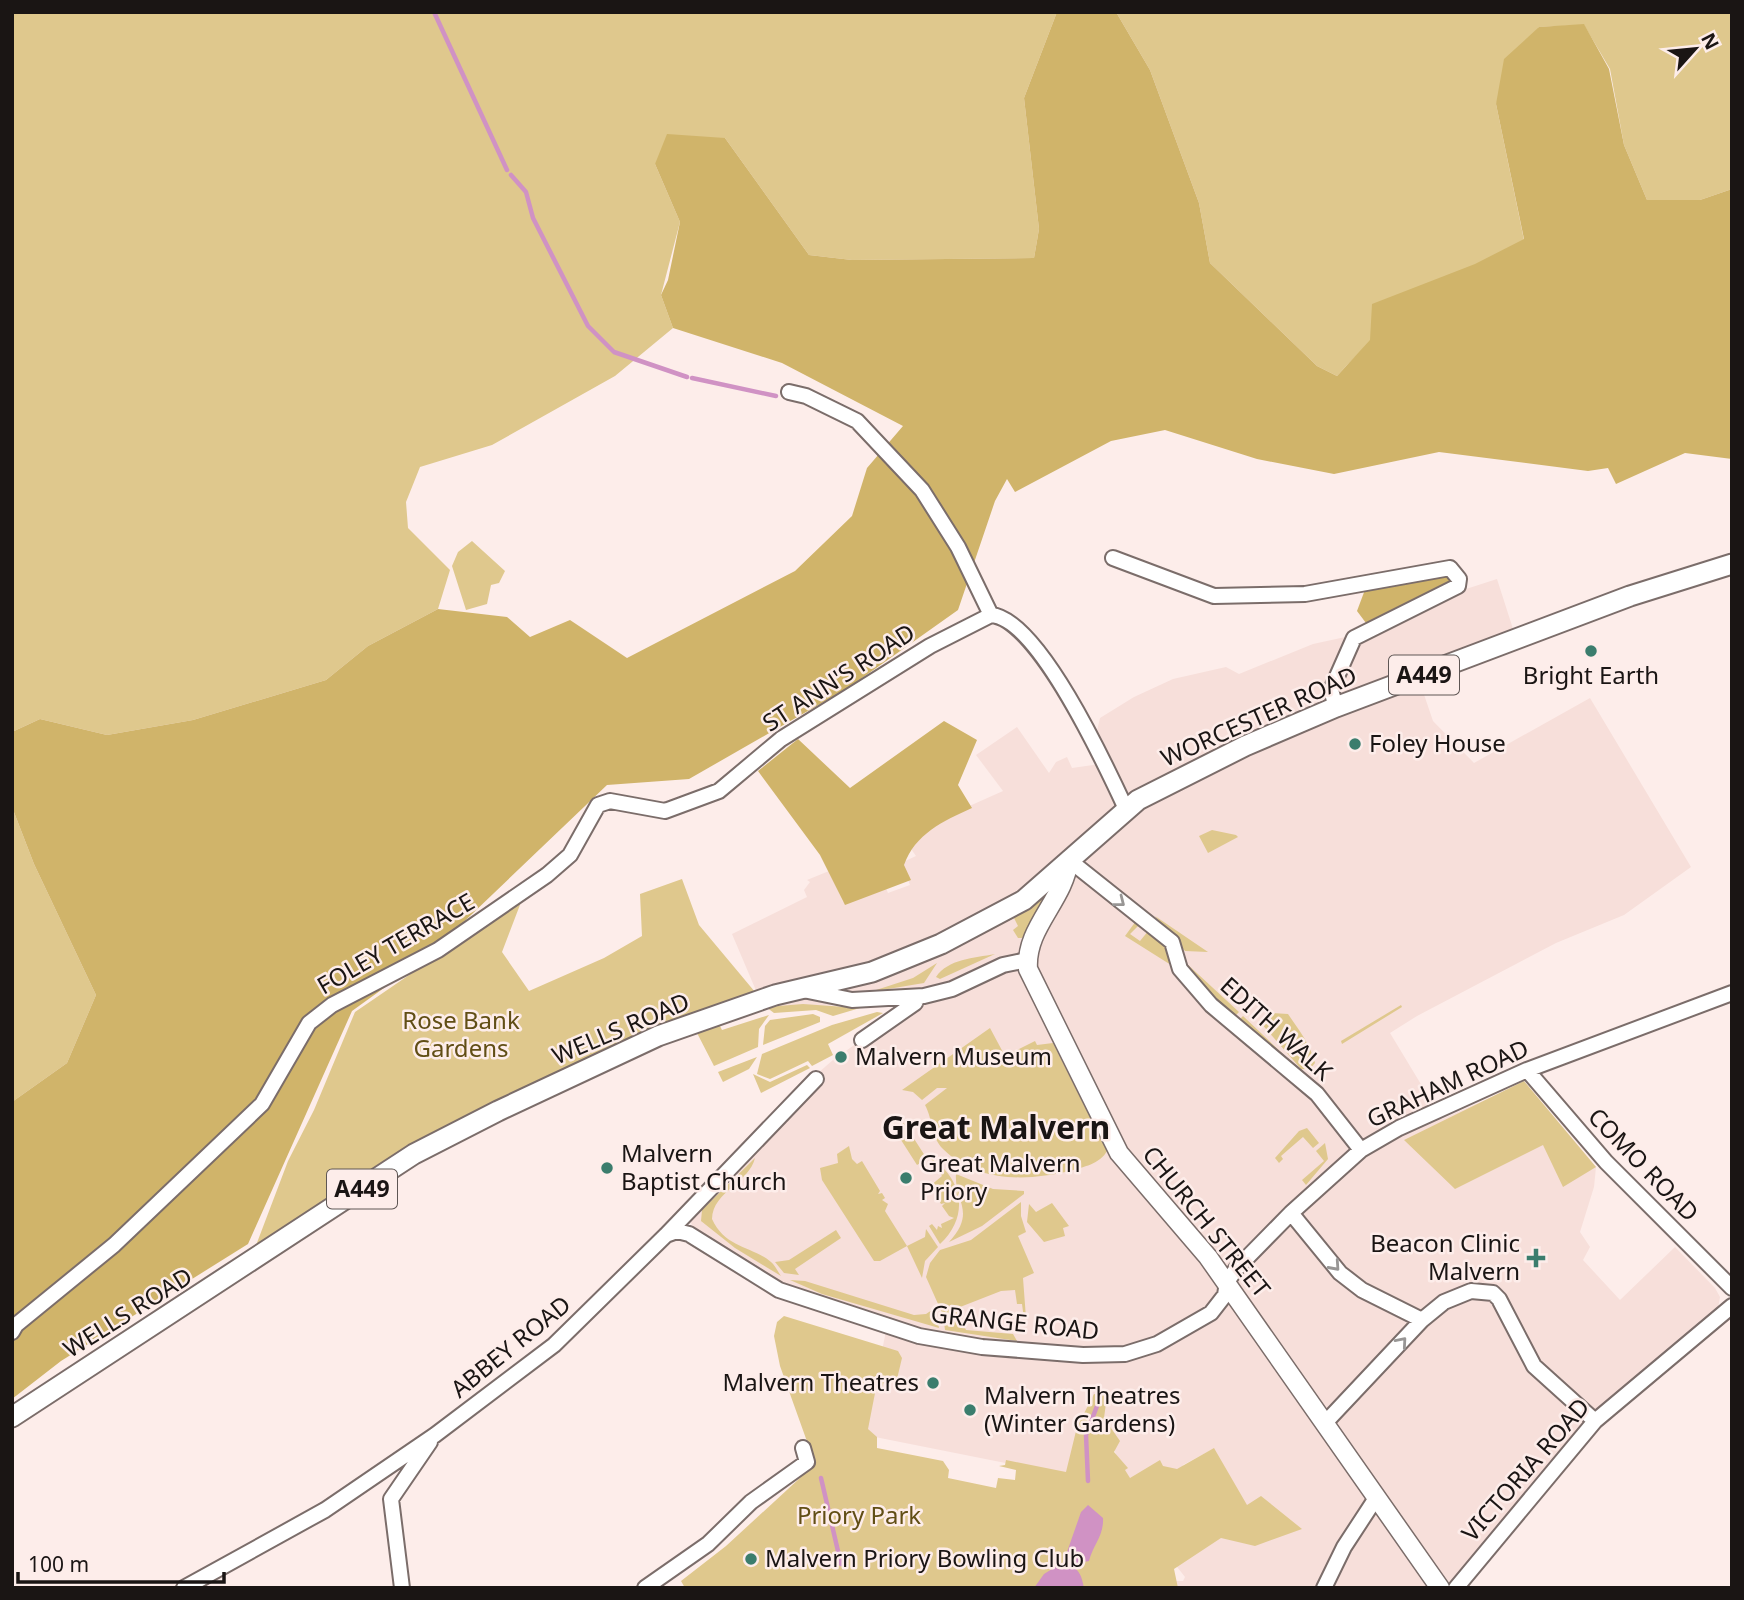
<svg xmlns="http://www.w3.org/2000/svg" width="1744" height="1600" font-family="'Noto Sans',sans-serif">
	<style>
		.built { fill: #f7dfda }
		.green { fill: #dfc88d }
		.forest { fill: #d0b46a }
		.water { fill: #d092c4 }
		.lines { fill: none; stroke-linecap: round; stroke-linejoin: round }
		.stream { stroke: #d092c4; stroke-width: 4.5 }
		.minor-casing { stroke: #7b6d6a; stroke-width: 18 }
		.major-casing { stroke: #7b6d6a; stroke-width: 21 }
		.highway-casing { stroke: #7b6d6a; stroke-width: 23 }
		.minor { stroke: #fff; stroke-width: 14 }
		.major { stroke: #fff; stroke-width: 18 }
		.highway { stroke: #fff; stroke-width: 19 }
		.oneway { stroke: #989695 }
		.poi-dot { fill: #3b7d6d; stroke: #fdedea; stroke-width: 2.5 }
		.labels { text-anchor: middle; stroke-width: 5; stroke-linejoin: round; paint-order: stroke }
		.shield { fill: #fdedea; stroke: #5e5654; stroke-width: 2 }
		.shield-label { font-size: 23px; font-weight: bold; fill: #1a1514 }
		.poi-label { font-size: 24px; fill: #1a1514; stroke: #fdedea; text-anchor: start }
		.street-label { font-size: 24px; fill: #1a1514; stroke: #fdedea }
		.park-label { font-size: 24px; fill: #614e15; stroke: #fdedea }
		.district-label { font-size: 32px; font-weight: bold; fill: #1a1514; stroke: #fdedea }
	</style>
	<rect width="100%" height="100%" fill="#fdedea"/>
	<!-- built -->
	<path class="built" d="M1497,579L1514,632L1415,668L1433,721L1474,763L1590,698L1691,867L1624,915L1556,943L1417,1016L1390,1033L1442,1119L1523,1083L1596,1167L1594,1187L1580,1232L1590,1247L1583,1260L1620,1300L1675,1247L1715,1288L1720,1297L1718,1308L1559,1454L1445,1588H1147L1167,1581H1183L1185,1577L1174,1563L1211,1450L1183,1465L1185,1470L1129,1481L1119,1468L1114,1447L1070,1476L865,1435L888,1321L793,1291L724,1252L692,1225L687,1213L796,1092L833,1060L901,1012L894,1004L763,1007L732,934L807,897L804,890L810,882L807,880L829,871L843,902L885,886L888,893L910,885L901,863L916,856L909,846L938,820L1003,791L976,755L1017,727L1049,773L1056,762L1067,757L1072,768L1107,763L1096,735L1100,718L1134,697L1173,679L1226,667L1239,674L1313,644L1350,636L1435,599Z"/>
	<!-- green -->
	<path class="green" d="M12,12H1057L1024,98L1039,229L1034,258L852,260L809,255L725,138L655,164L680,222L661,295L673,328L615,376L492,445L420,467L406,502L408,528L450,570L438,609L368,646L326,680L193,720L107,735L40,719L12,732Z
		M1116,12H1732V189L1700,200H1647L1624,145L1610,69L1584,25L1539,27L1496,104L1524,240C1455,274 1389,319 1337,376L1317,366L1210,263L1199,203L1150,70Z
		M472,541L505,571L499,583L491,585L487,604L466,610L452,566L458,552Z
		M12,807L34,864L96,995L67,1063L12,1102Z
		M1212,830L1236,835L1238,837L1208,853L1199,836Z
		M682,879L699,925L755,992L677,1023L255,1248L288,1161L314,1110L355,1012L523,897L502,952L529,991L604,958L642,936L640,894Z
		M1046,892L1050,894L1022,938H1018L1013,930L1018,926L1014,918L949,952L948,950Z
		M1155,916L1208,952L1185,951Z
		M1136,921L1140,924L1130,934L1140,941L1149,930L1170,951L1173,960L1171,965L1125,936Z
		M995,954L940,979L936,977C948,959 974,958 995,954Z
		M937,963L924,983L870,992L913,978Z
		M1186,963L1239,1012L1231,1020Z
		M803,1004L860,1008L833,1016L816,1010L774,1013L766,1007Z
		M1401,1005L1402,1007L1342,1044L1341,1041Z
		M877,1012L883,1013L828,1044L833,1055L812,1066L808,1061L770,1079L757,1074L762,1054L832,1025Z
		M1272,1013L1288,1014C1299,1030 1310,1044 1315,1063L1310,1069H1301L1259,1021Z
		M813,1014L820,1017V1022L763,1045L765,1026L770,1020Z
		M769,1015L759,1029L758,1047L714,1066L697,1033L719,1024L722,1030Z
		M1243,1016L1285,1056L1283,1058L1236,1023Z
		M990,1028L1005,1056L1035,1041L1037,1045L1053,1043L1107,1151C1100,1164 1083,1167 1070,1171C1027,1181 978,1183 943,1149C931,1137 933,1120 925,1105L947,1088H937L922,1100L913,1092L902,1090Z
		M757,1057L749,1069L723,1082L718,1072Z
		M807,1065L810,1068L761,1093L753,1074L770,1082Z
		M1524,1081L1596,1167L1563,1187L1543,1145L1455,1189L1404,1140Z
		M904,1123L927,1159L917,1165L894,1129Z
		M1307,1128L1319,1143L1313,1148L1303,1137L1281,1156L1283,1159L1279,1163L1275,1158L1299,1131Z
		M1325,1143L1328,1159L1306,1185L1302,1180L1324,1161L1316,1151Z
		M849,1146L852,1159L857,1164L862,1161L880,1191L878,1194L882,1193L885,1198L882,1200L888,1204L885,1211L907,1246L925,1237L926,1229L938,1247L925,1261L922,1278L907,1246L880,1261H874L822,1180L820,1168L838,1163L837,1154Z
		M930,1157C963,1179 970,1216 940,1244L929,1226L932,1224L937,1230L938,1226L942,1228L941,1224L954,1218L949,1216L942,1206L945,1203L941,1204L935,1194L938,1192L934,1193L930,1186L942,1176Z
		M755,1158C749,1183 713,1191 712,1219C725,1248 752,1246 771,1262C775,1265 778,1272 781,1276L735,1248L701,1221L702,1210Z
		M956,1174L993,1189L1024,1191V1194L982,1226L949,1242C977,1212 954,1201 956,1174Z
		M1021,1202V1216L1026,1232L1018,1236L1034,1273L1023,1278L1026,1318L1024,1319L1022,1304H1017L1015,1290L1001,1291L955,1309L966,1330L1013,1334L1017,1341L945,1330L943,1315L926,1277L930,1263L940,1250L971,1240Z
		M1052,1203L1069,1226L1063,1228L1065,1236L1044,1242L1027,1222L1029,1204L1036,1212Z
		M836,1230L841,1238L795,1269L799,1275L784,1273L775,1262L789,1260Z
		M790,1280L805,1281L914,1315L926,1314L935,1308L939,1328L822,1294Z
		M784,1316L898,1351L902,1358L897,1379L885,1376L882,1389L876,1388L868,1429L877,1437V1448L943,1461L949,1470L948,1478L996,1488L998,1478L1015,1480L1016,1470L999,1466L1005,1465L1006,1460L1066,1472L1077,1427L1094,1394L1107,1396L1104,1418L1120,1441L1114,1452L1128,1468L1125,1470L1130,1478L1160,1460L1163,1466L1177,1469L1214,1448L1247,1505L1261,1496L1302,1529L1255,1546L1221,1538L1174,1569L1178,1588H685L681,1581L726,1546L801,1477L809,1447L780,1366L774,1336L777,1322Z"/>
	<!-- forest -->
	<path class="forest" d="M1057,12H1116L1150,70L1199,203L1210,263L1317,366L1337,376L1370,340L1372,304L1475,264L1524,239L1496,104L1504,59L1539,27L1584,24L1609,69L1624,145L1647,200H1700L1732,189V459L1685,453L1616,484L1608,468L1588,471L1439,452L1334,474L1257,459L1165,430L1111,441L1015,492L1007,479L995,501L958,610L848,688L689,779L607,785L427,957L352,1011L248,1244L61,1361L12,1399V1102L67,1063L96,995L34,864L12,807V732L40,719L107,735L193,720L326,680L368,646L438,609L507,617L530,637L570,620L627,658L795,571L852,516L867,468L903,426L782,363L673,328L661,295L668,280L680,222L655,164L667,134L725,138L809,255L852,260L1034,258L1039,229L1024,98Z
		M1446,573L1452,586L1366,623L1357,611L1366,587Z
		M944,721L977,740L958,785L972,808C943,821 915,834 904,865L911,880L845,905L820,855L758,771L798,739L850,788Z"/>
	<!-- water -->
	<path class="water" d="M1088,1505L1103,1518C1104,1536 1093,1545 1089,1561L1084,1562L1067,1552L1081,1512Z
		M1060,1564C1078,1566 1081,1572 1084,1588H1034L1044,1574Z"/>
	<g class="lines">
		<!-- stream -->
		<path class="stream" d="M434,12L507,170
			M511,175L526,192L533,218L588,326L614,352L687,377
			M692,378L776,396
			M821,1478L841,1564
			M1088,1481L1086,1435L1097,1406
			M1074,1569L1078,1558"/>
		<defs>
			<path id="minor" d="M789,392L806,396L857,421L922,490L958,547L991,615C1038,618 1107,768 1126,809
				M1113,558L1214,596L1305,594L1450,568L1459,579L1458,586L1354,638L1331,690L1336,707
				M1069,860L1172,942L1180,969L1211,1005L1317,1094L1361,1150
				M803,990L852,1000L924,996L952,989L1003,965L1027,960
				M862,1040L915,1003L918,997
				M1527,1070L1606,1162L1732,1288
				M1291,1213L1340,1273L1362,1290L1422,1320
				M666,1235L677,1231L689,1234L779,1290L919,1336L982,1347L1083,1355L1125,1354L1157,1344L1211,1313L1225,1295L1227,1282L1236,1269L1291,1213L1361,1150L1399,1128L1527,1070L1732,993
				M12,1332L16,1325L114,1245L262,1104L309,1023L332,1005L438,950L547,875L570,855L598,805L610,801L665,811L719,791L781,739L930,646L991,615
				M1325,1423L1422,1320L1444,1302L1471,1291L1493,1293L1499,1299L1534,1366L1595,1421
				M184,1588L325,1510L435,1435L554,1345L666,1235L816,1079
				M402,1588L391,1499L430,1442
				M645,1588L708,1544L751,1502L807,1462L803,1448
				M1324,1588L1344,1547L1376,1498
				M1456,1588L1595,1421L1732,1306"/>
			<path id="major" d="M1069,860C1064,901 1025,927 1028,969L1119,1153L1208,1257L1440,1588"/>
			<path id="highway" d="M12,1417L414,1154L498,1111L658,1036L775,995L872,972L941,944L1024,900L1138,800L1245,746L1336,707L1630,596L1732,564"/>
		</defs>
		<!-- minor casing -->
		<use href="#minor" class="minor-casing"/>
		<!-- major casing -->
		<use href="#major" class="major-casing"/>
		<!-- highway casing -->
		<use href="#highway" class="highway-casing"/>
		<!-- minor -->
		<use href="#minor" class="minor"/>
		<!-- major -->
		<use href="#major" class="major"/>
		<!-- highway -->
		<use href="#highway" class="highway"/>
	</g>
	<!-- one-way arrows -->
	<defs><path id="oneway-chevron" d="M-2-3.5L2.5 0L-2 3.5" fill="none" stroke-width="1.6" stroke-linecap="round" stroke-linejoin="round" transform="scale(1.75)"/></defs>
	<g class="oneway">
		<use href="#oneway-chevron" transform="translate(1120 902) rotate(38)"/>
		<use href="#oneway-chevron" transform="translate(1335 1266) rotate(48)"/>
		<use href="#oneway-chevron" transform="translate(1402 1342) rotate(-49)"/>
	</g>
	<!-- markers -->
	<g class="poi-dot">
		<circle cx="1591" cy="651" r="7"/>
		<circle cx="1355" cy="744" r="7"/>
		<circle cx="841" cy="1057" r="7"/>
		<circle cx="607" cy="1168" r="7"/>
		<circle cx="906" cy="1178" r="7"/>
		<path d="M1532.5 1247.5h7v7h7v7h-7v7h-7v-7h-7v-7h7z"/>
		<circle cx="933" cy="1383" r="7"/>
		<circle cx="970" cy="1410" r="7"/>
		<circle cx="751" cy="1559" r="7"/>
	</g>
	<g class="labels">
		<!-- shield labels -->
		<g class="shield">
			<rect x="1389" y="655.5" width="70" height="39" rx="5"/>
			<rect x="327" y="1169.5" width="70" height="39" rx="5"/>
		</g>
		<g class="shield-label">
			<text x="1424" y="683">A449</text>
			<text x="362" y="1197">A449</text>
		</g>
		<!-- poi labels -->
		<g class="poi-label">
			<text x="1591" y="684" text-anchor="middle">Bright Earth</text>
			<text x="1369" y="752">Foley House</text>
			<text x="855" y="1065">Malvern Museum</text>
			<text x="621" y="1162">Malvern<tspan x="621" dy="28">Baptist Church</tspan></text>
			<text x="920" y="1172">Great Malvern<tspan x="920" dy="28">Priory</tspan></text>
			<text x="1520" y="1252" text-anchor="end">Beacon Clinic<tspan x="1520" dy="28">Malvern</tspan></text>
			<text x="919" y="1391" text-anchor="end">Malvern Theatres</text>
			<text x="984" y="1404">Malvern Theatres<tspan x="984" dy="28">(Winter Gardens)</tspan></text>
			<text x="765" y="1567">Malvern Priory Bowling Club</text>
		</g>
		<!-- street labels -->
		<g class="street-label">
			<text transform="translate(839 678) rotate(-33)" y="8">ST ANN'S ROAD</text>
			<text transform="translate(1259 717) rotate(-24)" y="8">WORCESTER ROAD</text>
			<text transform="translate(396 944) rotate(-30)" y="8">FOLEY TERRACE</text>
			<text transform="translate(621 1029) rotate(-23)" y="8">WELLS ROAD</text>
			<text transform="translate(1276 1029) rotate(42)" y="8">EDITH WALK</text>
			<text transform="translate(1448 1084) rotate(-25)" y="8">GRAHAM ROAD</text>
			<text transform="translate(1643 1165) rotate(46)" y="8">COMO ROAD</text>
			<text transform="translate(1206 1222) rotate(51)" y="8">CHURCH STREET</text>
			<text transform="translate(128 1313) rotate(-32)" y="8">WELLS ROAD</text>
			<text transform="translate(1015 1323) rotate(6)" y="8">GRANGE ROAD</text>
			<text transform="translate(511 1347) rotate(-39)" y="8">ABBEY ROAD</text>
			<text transform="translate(1526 1470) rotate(-49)" y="8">VICTORIA ROAD</text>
		</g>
		<!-- park labels -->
		<g class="park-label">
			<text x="461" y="1029">Rose Bank<tspan x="461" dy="28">Gardens</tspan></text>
			<text x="859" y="1524">Priory Park</text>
		</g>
		<!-- district labels -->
		<g class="district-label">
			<text x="996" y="1139">Great Malvern</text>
		</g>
	</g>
	<!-- border -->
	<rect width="1744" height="1600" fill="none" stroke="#1a1514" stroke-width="28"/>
	<!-- north arrow -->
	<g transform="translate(1695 49) rotate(63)" stroke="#fdedea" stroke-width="5" paint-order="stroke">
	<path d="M0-5L12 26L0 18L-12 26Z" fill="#1a1514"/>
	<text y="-10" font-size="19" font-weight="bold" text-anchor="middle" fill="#1a1514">N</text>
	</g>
	<!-- scale -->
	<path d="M18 1572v10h206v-10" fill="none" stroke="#1a1514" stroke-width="3.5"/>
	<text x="28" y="1572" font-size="21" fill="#1a1514" stroke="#fdedea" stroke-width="5" paint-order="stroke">100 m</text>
</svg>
